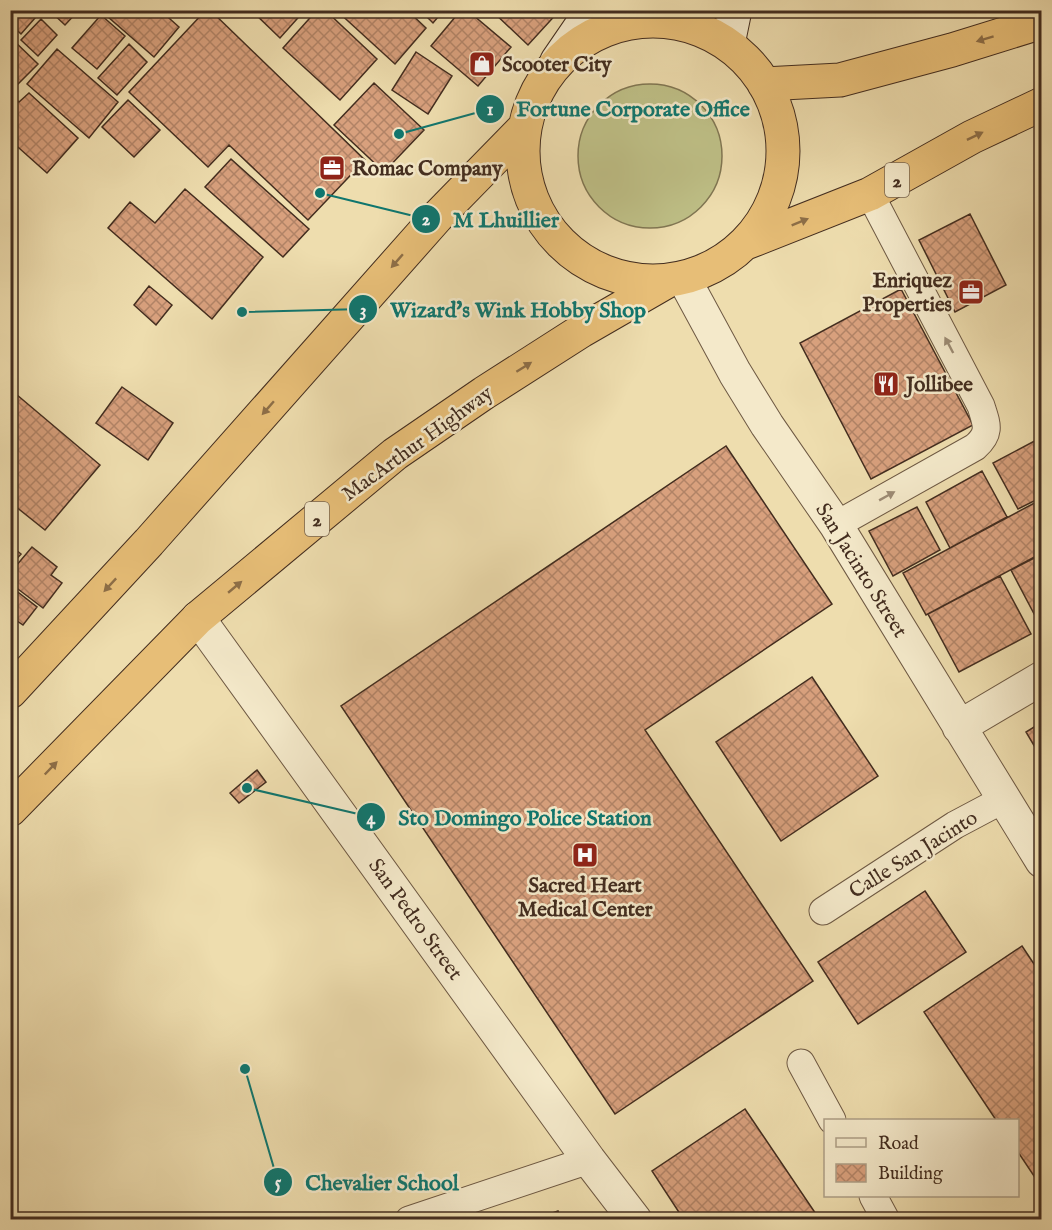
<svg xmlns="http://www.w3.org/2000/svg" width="1052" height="1230" font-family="'IM FELL English',serif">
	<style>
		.garden { fill: #bebf86; stroke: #807652; stroke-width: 1.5 }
		.building { fill: url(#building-cross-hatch); stroke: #432d1f; stroke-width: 1.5 }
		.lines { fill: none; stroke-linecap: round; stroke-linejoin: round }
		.service-casing { stroke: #6e5943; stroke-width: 29 }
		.minor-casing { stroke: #6e5943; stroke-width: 35 }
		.secondary-casing { stroke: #432d1f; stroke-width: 35 }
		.trunk-casing { stroke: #432d1f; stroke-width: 35 }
		.service { stroke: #f4e9ca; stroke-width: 27 }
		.minor { stroke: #f4e9ca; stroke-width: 33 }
		.secondary { stroke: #f4e9ca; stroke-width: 33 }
		.trunk { stroke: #e7be77; stroke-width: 33 }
		.oneway { fill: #8d6e47 }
		.oneway2 { fill: #9c8b74 }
		.labels { text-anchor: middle; stroke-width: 5; stroke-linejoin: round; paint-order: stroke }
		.shield { fill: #f4e9ca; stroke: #786552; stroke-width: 1.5 }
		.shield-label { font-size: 20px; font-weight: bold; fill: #432d1f }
		.poi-label { font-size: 21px; font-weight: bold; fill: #432d1f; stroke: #f4e9ca; text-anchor: start }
		.street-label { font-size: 21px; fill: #432d1f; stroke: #f4e9ca }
		.leader { fill: none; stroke: #0f766e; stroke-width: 2 }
		.callout-dot { fill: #0f766e; stroke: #f4e9ca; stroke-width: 2 }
		.mark-label { font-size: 18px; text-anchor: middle; font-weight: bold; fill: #fff }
		.callout-label { font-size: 22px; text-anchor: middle; font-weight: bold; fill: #0f766e; stroke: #f4e9ca; stroke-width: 5; stroke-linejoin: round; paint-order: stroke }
	</style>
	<defs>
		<pattern id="building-cross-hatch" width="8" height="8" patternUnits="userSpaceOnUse" patternTransform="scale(1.5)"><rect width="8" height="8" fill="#d8a07d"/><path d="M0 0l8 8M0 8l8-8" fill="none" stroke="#b18366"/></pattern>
	</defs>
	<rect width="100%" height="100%" fill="#eeddae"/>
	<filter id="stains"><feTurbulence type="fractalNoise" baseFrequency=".00333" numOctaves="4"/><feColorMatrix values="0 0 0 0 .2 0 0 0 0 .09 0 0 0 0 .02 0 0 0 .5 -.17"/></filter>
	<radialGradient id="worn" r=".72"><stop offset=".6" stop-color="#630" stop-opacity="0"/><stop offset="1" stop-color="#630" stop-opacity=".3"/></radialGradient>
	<!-- garden -->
	<path class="garden" d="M578 156a72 72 0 1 1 144 0a72 72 0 1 1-144 0Z"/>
	<!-- building -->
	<path class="building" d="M10,10H27L35,18L21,34L10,24Z
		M49,10H79L65,25Z
		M100,10H160L179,27L154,57Z
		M206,10H210L365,160L308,220L229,145L208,167L129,92Z
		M251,10H305L280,38Z
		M317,10H325L377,59L340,100L283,48Z
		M336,10H407L426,28L395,64Z
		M420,10H444L433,23Z
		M461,10H467L511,47L478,86L431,46Z
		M491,10H560L528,45Z
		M101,15L125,36L97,69L72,48Z
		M41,19L57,35L38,56L21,40Z
		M10,37L38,64L14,88L10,85Z
		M129,44L147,62L117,95L98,78Z
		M57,49L118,102L89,138L27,84Z
		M416,52L452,76L428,114L392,90Z
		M374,83L424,130L384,172L334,125Z
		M29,93L78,138L47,173L10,140V94L19,102Z
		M128,100L160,130L134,157L102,127Z
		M231,159L309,229L283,257L205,187Z
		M185,189L263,257L212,319L108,228L130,202L155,223Z
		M970,214L1006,285L955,312L919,240Z
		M149,286L172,305L156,325L134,305Z
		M901,289L973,425L871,479L800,343Z
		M122,387L173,423L148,460L96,423Z
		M10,389L100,465L45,530L10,502Z
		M1042,437V497L1018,509L993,463Z
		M726,446L832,604L645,730L813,981L615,1114L341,706Z
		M982,471L1007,517L950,548L926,502Z
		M1042,499V553L926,615L903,573Z
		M917,507L940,550L893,576L869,531Z
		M10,545L21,554L10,566Z
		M32,547L57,567L51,575L62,583L43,608L10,583V573Z
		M1042,554V629L1011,570Z
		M1000,576L1031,634L959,672L928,614Z
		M10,586L37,607L23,625L10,616Z
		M812,677L878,776L781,841L716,742Z
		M1042,722V759L1026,732Z
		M257,770L266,782L239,803L230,793Z
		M925,891L966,952L858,1024L818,962Z
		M1022,946L1042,976V1188L1018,1152V1120H996L924,1012Z
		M745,1109L820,1220H684L652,1171Z
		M558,1211L561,1220H533Z"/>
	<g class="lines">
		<defs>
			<path id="service" d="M836,525L975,447C991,433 987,425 981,406L870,194
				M823,911L955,825L1004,799
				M801,1063L832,1120
				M873,1196L886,1220
				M409,1220L589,1160"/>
			<path id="minor" d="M684,279L735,373L767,425L836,525L1042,861
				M198,618L589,1160L635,1220
				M959,727L1042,678"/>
			<path id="secondary" d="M728,44L735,10
				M557,61L592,10"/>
			<path id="trunk" d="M523 151a130 130 0 1 1 260 0a130 130 0 1 1-260 0Z
				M764,84L840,80L952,50L1042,22
				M746,243L870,194L972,137L1042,104
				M10,692L149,542L437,217L524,128
				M10,810L198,618L395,454L484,393L581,331L666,282"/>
		</defs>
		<!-- service casing -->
		<use href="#service" class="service-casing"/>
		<!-- minor casing -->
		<use href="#minor" class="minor-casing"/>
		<!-- secondary casing -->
		<use href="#secondary" class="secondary-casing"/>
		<!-- trunk casing -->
		<use href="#trunk" class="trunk-casing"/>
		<!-- service -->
		<use href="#service" class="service"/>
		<!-- minor -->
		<use href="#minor" class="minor"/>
		<!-- secondary -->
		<use href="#secondary" class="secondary"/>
		<!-- trunk -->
		<use href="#trunk" class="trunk"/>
	</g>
	<!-- one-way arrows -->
	<defs><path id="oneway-solid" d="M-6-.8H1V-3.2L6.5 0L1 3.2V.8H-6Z" transform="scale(1.5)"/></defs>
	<g class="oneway">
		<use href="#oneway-solid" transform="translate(985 39) rotate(163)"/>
		<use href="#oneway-solid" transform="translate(975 136) rotate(-26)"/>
		<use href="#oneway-solid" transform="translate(800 222) rotate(-22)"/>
		<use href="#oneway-solid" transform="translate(397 261) rotate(131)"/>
		<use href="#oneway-solid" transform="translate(524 367) rotate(-32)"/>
		<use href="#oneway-solid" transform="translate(268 408) rotate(131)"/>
		<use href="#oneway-solid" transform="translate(110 585) rotate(133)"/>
		<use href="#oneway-solid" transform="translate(235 587) rotate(-40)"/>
		<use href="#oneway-solid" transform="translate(51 768) rotate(-46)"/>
	</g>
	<g class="oneway2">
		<use href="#oneway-solid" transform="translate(949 345) rotate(-118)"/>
		<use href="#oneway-solid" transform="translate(887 496) rotate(-29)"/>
	</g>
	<!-- icons -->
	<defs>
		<symbol id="shop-square" viewBox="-11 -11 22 22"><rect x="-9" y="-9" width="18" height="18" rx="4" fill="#8f2418" stroke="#f4e9ca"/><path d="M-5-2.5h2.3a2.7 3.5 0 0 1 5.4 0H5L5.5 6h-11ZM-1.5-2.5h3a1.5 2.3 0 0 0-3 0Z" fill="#fff"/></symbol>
		<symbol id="office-square" viewBox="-11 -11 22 22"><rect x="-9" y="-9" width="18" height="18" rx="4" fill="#8f2418" stroke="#f4e9ca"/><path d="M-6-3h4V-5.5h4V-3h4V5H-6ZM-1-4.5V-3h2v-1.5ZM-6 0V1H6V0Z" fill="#fff"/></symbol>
		<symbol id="restaurant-square" viewBox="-11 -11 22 22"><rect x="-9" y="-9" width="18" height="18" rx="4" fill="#8f2418" stroke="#f4e9ca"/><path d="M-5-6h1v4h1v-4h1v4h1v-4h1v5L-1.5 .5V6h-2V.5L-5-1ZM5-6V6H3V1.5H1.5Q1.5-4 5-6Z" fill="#fff"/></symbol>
		<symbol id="hospital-square" viewBox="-11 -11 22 22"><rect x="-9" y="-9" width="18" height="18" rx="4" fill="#8f2418" stroke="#f4e9ca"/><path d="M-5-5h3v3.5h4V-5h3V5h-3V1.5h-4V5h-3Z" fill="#fff"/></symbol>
	</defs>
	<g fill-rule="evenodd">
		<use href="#shop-square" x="467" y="49" width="30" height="30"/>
		<use href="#office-square" x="317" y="153" width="30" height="30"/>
		<use href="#office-square" x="956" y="277" width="30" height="30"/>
		<use href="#restaurant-square" x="871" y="369" width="30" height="30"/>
		<use href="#hospital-square" x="570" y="840" width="30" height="30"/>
	</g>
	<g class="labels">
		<!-- shield labels -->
		<g class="shield">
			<rect x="885" y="163" width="24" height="34" rx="4.5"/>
			<rect x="305" y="502" width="24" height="34" rx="4.5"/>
		</g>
		<g class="shield-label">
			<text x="897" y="187">2</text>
			<text x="317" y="526">2</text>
		</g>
		<!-- poi labels -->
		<g class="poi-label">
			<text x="502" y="71">Scooter City</text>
			<text x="352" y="175">Romac Company</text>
			<text x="952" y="287" text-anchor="end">Enriquez<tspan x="952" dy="24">Properties</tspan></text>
			<text x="906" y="391">Jollibee</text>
			<text x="585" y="892" text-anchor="middle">Sacred Heart<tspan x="585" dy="24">Medical Center</tspan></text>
		</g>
		<!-- street labels -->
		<g class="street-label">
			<text transform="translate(417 443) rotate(-36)" y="7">MacArthur Highway</text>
			<text transform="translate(862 570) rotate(58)" y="7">San Jacinto Street</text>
			<text transform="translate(913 854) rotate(-32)" y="7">Calle San Jacinto</text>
			<text transform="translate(416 919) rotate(54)" y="7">San Pedro Street</text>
		</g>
	</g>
	<!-- callouts -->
	<path class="leader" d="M399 134L490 109M320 193L426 219M242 312L363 309M247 788L371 817M245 1069L278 1182"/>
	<g class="callout-dot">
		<circle cx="399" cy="134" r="6"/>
		<circle cx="320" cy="193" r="6"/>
		<circle cx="242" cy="312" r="6"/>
		<circle cx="247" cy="788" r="6"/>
		<circle cx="245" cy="1069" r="6"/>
		<circle cx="490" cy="109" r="15"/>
		<circle cx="426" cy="219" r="15"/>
		<circle cx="363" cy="309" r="15"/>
		<circle cx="371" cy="817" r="15"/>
		<circle cx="278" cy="1182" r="15"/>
	</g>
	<g class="mark-label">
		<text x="490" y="115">1</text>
		<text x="426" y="225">2</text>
		<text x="363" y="316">3</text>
		<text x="371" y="824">4</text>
		<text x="278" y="1188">5</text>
	</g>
	<g class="callout-label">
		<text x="633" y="116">Fortune Corporate Office</text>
		<text x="506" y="227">M Lhuillier</text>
		<text x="518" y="317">Wizard's Wink Hobby Shop</text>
		<text x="525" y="825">Sto Domingo Police Station</text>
		<text x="382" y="1190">Chevalier School</text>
	</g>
	<!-- margin -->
	<rect width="1052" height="1230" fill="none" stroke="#eeddae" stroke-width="36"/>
	<rect x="12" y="12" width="1028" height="1206" fill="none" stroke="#432d1f" stroke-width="3"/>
	<rect x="18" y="18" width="1016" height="1194" fill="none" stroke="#432d1f" stroke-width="1.5"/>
	<!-- legend -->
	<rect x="824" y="1119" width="195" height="78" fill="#f4e9ca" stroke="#ad9e86" stroke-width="1.5"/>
	<rect x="836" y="1138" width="30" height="9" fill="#f4e9ca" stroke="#ad9e86" stroke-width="1.5"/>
	<text x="878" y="1149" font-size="18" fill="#432d1f">Road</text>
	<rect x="836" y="1164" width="30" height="18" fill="url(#building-cross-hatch)" stroke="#ad9e86" stroke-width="1.5"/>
	<text x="878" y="1179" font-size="18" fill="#432d1f">Building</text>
	<rect width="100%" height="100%" filter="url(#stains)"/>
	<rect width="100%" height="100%" fill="url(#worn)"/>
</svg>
